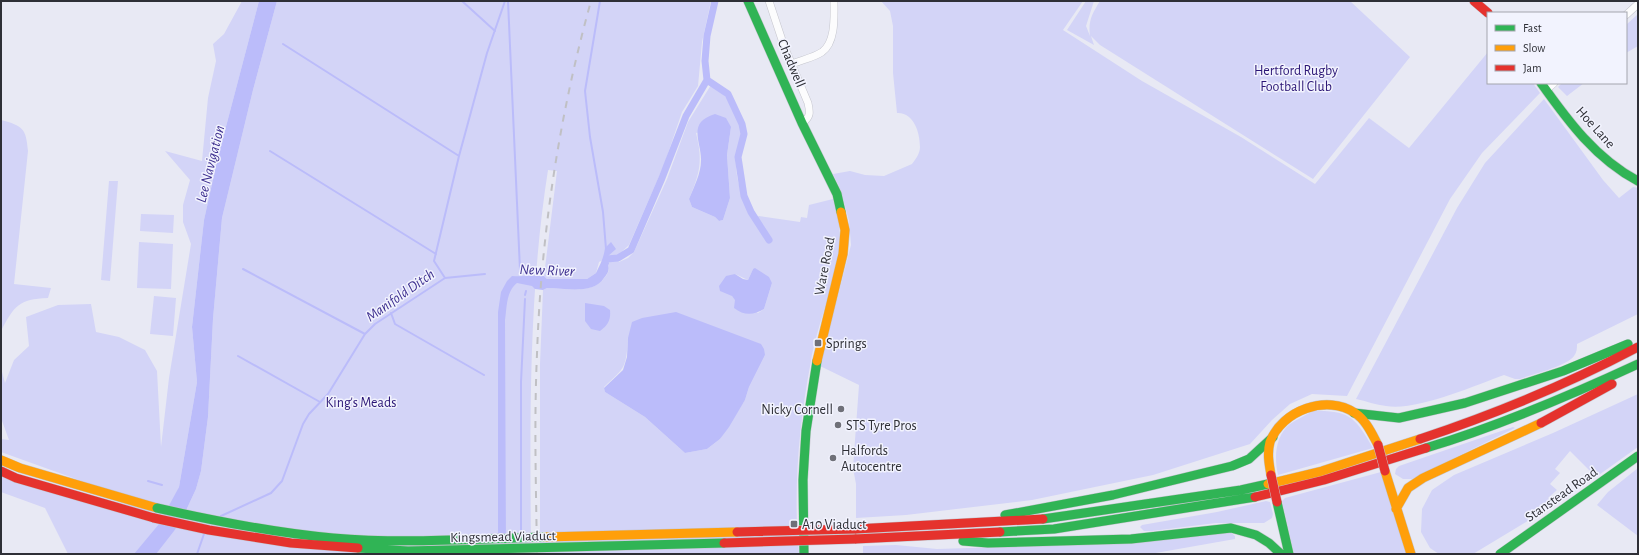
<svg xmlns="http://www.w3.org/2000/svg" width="1639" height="555" font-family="'Alegreya Sans',sans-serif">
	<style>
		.green { fill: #d3d4f7; fill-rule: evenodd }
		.water { fill: #bbbcfa }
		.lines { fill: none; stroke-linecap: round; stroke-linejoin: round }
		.stream { stroke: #bbbcfa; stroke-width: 2 }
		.canal { stroke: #bbbcfa; stroke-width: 7 }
		.street-casing { stroke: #c4c5cd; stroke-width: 8 }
		.fast-casing { stroke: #c4c5cd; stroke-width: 10 }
		.slow-casing { stroke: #c4c5cd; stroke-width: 10 }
		.jam-casing { stroke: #c4c5cd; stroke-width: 10 }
		.street { stroke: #fcfcfd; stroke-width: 7 }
		.fast { stroke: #30b455; stroke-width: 9 }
		.slow { stroke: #ff9f0a; stroke-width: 9 }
		.jam { stroke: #e5322d; stroke-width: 9 }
		.rail { stroke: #c0c0c4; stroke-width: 2; stroke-dasharray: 7 7; stroke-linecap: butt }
		.fast-bridge-casing { stroke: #c4c5cd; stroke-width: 10; stroke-linecap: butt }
		.slow-bridge-casing { stroke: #c4c5cd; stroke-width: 10; stroke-linecap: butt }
		.jam-bridge-casing { stroke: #c4c5cd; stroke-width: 10; stroke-linecap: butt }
		.fast-bridge { stroke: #30b455; stroke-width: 9 }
		.slow-bridge { stroke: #ff9f0a; stroke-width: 9 }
		.jam-bridge { stroke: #e5322d; stroke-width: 9 }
		.poi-dot { fill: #6f7078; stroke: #f2f3fe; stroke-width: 1.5 }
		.labels { text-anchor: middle; stroke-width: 3; stroke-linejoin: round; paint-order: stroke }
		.street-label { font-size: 14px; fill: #2e2f36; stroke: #f2f3fe }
		.park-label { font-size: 14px; fill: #2b1676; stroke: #f2f3fe }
		.poi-label { font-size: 14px; fill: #2e2f36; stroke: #f2f3fe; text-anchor: start }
		.water-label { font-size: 15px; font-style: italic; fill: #3d2f8f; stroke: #f2f3fe }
	</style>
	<rect width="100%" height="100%" fill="#e8e9f4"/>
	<!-- green -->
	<path class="green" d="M242,1H259L218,157L204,220L192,327L197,382L179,487L170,507L101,488L1,452V439L9,440L1,418V368L5,383L14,360L29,346L26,317L58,305L91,304L96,332L119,337L145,350L157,371L161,447L169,378L191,244L183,222V205L190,180L165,151L202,161L208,98L216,61L213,44L224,34Z
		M277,1H711L702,42L698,86L682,112L664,165L629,245L616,257L611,256L599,262L596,273L587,279H547L544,276L557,171L548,170C528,297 530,426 531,554H68L45,508L1,492V476L183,517L196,489L201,471L208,417L213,319L222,218L253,90Z
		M881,1H1083L1063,30L1142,81L1241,137L1315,184L1369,118L1409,148L1488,52V83H1533L1540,93L1482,153L1450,199L1347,396L1312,394L1290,404L1272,420L1250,444L1153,475L1032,500L906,515L856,518V484L853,468L859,385L820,366L851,245L849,221L841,191L833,174L850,171L865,175L884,176L912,164C916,159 920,153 920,147C920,133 914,112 897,113L893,73V26L890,11Z
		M1086,1H1094L1086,26L1090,36C1088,21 1092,14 1100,1H1350L1410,57L1313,179L1100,45L1091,36L1094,45L1067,30Z
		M1638,14V46L1626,53V25Z
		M1562,83H1584L1567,96L1558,87Z
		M711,85C727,94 743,116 741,136C740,143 736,150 736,157C734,177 744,203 753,219L759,216L800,222L801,217L807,218L809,205L833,199C835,207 838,216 839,225C844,262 817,323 811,361C799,424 793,489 799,554H540V364L543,290L547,288C566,288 593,295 605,277C609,272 610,269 608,263L617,259L619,262L628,258L634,252L667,179L688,122ZM731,127L727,155L730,198L723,220L719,221L715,217L692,207L689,199C700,173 703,161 696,133ZM753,269L772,283L764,309L758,313L732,296L735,274L748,280ZM628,338L765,355L749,387L745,400L720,439L707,449L685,453L645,417L605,392L604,387C625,367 626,369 628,338Z
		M1544,99L1603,180L1619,198L1633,187L1638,188V314L1577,344C1577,348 1577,352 1574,356C1567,366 1533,374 1520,379H1515L1504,375C1473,386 1418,411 1386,406C1376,405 1366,401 1356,399L1457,208L1485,163Z
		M1,120C23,126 26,128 28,151L14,284L51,288L48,298C19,299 14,306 1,331Z
		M109,181H118L110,281L101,280Z
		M141,214L174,215L173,233L140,231Z
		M139,242L173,244L171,289L137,288Z
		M154,296L176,298L173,336L150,334Z
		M1638,394V447L1596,477L1570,451L1555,469L1560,473L1550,484L1557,490L1548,498L1554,505L1473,554H1439L1430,548L1421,532L1422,509L1432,490L1454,475L1553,433Z
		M1313,411C1350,410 1355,417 1373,448L1278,475C1274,458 1275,436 1290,424C1297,419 1306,415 1313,411Z
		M1513,427L1515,428L1412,479H1403L1395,474L1396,469L1399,466Z
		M1638,468V536L1597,505L1608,492Z
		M1381,472L1407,554H1294L1282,501L1285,498Z
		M1266,501L1270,502L1273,514L1272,518L1264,523H1216L1152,531H1144L1140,527L1142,525L1217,512Z
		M1229,531L1235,536V539L1150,554H863V546L896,545L937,549L1036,546Z"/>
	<!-- water -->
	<path class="water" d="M259,1H277L253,90L222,218L213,319L208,417L201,471L196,489L183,517L174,531L156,554H134L159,524L179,487L197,382L192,327L204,220L218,157Z
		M715,114L726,118L731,127L727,155L730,198L723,220L719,221L715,217L692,207L689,199C694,187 701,173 701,161C702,142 686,123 715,114Z
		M611,242L616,249L607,257L611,256L612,259L607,261C610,269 609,272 604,278C593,295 565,288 547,288L543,290L535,289L532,286L517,283C506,292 507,307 505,320L506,554H498V312L501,292L507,281L512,276C523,277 533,275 544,276L547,279H587L596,273C600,265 604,257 605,248Z
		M755,268L769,277L772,283L764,309C754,315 744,316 734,308L735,300L732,296L720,291L719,286L726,276L735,274L743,279L748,280L753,269Z
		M585,303L604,306L610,310C611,320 608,325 600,331L591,329L585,321Z
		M676,312L761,344L764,349L765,355L749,387L745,400L729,427L720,439L707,449L685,453L645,417L605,392L604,388L623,370L627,357L628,338L632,322L642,318Z"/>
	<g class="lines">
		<!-- stream -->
		<path class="stream" d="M462,1L495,31
			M508,1L520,270
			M600,1L585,91L590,137L603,212L606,249
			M283,44L459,156
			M270,151L436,254
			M243,269L365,334
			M445,278L485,274
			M525,295L526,291
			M391,313L395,324L484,375
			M238,356L320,402
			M148,481L162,485
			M221,516L271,493L282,481L303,424L309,414L328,394L365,334L375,324L445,278L434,261L459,156L487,53L505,1
			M521,533V382L525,299
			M197,554L204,534"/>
		<!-- canal -->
		<path class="canal" d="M707,80L728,94L742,124L744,134L738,157L744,196L751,212L769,240
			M605,264L607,259L618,258L631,250L662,178L686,116L707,80L705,61L707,36L715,1"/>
		<defs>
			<path id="street" d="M769,1L784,46L808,103C810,112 811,117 802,123
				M1626,15L1638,4
				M792,64C801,60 813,58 822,52C836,42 834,16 834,1
				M1546,90L1554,83"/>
			<path id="fast" d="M748,1L802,123L837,194L841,212
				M1541,83C1568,121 1596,159 1638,181
				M1354,413L1399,418L1465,403L1563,371L1628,344
				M1426,448C1499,426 1569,396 1638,364
				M1277,502L1289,554
				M1005,515L1113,495L1232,466L1249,459L1273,437
				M1043,519L1241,490L1268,484
				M1000,532L1054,529L1255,497
				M963,541L988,543L1131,539L1231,528L1256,535L1269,543L1281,554
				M804,554L803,480L806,431L817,361
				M1500,554L1638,456"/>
			<path id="slow" d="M817,361L843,254L845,230L841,212
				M1,460L20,468L157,508
				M1385,471L1411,554
				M1271,475C1269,464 1267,453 1270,442C1282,410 1327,394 1355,413C1366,420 1372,434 1378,445
				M1268,484L1322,471L1420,439
				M1396,509L1408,488L1423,478L1541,423"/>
			<path id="jam" d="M1474,1L1488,13
				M1541,423L1612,384
				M1420,439C1495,414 1568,384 1638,347
				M1,471L16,478L154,518
				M1255,497L1324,480L1426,448
				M855,529L1043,519
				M855,539L1000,532"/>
		</defs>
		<!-- street casing -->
		<use href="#street" class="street-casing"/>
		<!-- fast casing -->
		<use href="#fast" class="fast-casing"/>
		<!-- slow casing -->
		<use href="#slow" class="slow-casing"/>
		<!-- jam casing -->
		<use href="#jam" class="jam-casing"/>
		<!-- street -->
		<use href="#street" class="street"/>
		<!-- fast -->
		<use href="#fast" class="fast"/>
		<!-- slow -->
		<use href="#slow" class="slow"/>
		<!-- jam -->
		<use href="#jam" class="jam"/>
		<!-- rail -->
		<path class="rail" d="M537,554C536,487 534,421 537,354C541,235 559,116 591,1"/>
		<defs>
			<path id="fast-bridge" d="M157,508C215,521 274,533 333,538C403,544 474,539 545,537
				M358,548L408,551L724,543"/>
			<path id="slow-bridge" d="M545,537L737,532"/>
			<path id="jam-bridge" d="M1378,445L1385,471
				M1271,475L1277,502
				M154,518L209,530L291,543L358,548
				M737,532L855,529
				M724,543L855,539"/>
		</defs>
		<!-- fast-bridge casing -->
		<use href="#fast-bridge" class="fast-bridge-casing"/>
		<!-- slow-bridge casing -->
		<use href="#slow-bridge" class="slow-bridge-casing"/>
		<!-- jam-bridge casing -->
		<use href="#jam-bridge" class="jam-bridge-casing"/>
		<!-- fast-bridge -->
		<use href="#fast-bridge" class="fast-bridge"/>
		<!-- slow-bridge -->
		<use href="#slow-bridge" class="slow-bridge"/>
		<!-- jam-bridge -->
		<use href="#jam-bridge" class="jam-bridge"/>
	</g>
	<!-- markers -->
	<g class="poi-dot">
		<rect x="814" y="339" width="8" height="8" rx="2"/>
		<circle cx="841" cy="409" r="4"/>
		<circle cx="838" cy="425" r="4"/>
		<circle cx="833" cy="458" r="4"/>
		<rect x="790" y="520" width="8" height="8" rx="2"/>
	</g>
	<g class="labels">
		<!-- street labels -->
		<g class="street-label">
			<text transform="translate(792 63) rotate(67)" y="5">Chadwell</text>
			<text transform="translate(1596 127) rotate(48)" y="5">Hoe Lane</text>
			<text transform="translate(824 266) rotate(-79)" y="5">Ware Road</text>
			<text transform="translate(1561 494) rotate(-35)" y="5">Stanstead Road</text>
			<text transform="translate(503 536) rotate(-1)" y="5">Kingsmead Viaduct</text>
		</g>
		<!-- park labels -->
		<g class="park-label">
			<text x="1296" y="75">Hertford Rugby<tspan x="1296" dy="16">Football Club</tspan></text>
			<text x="361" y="407">King's Meads</text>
		</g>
		<!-- poi labels -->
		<g class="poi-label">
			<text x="826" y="348">Springs</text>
			<text x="833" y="414" text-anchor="end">Nicky Cornell</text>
			<text x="846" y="430">STS Tyre Pros</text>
			<text x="841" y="455">Halfords<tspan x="841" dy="16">Autocentre</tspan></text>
			<text x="802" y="529">A10 Viaduct</text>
		</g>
		<!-- water labels -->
		<g class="water-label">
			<text transform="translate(210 164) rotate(-76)" y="5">Lee Navigation</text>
			<text transform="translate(547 270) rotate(2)" y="5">New River</text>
			<text transform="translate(400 295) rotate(-35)" y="5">Manifold Ditch</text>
		</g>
	</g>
	<!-- border -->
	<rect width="1639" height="555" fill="none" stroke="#2e2f36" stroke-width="4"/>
	<!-- legend -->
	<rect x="1487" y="12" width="140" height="72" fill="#f2f3fe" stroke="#a4a5ae"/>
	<rect x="1495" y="25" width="20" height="6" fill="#30b455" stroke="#a4a5ae"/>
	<text x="1523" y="32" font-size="12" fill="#2e2f36">Fast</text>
	<rect x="1495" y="45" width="20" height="6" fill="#ff9f0a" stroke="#a4a5ae"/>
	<text x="1523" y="52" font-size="12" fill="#2e2f36">Slow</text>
	<rect x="1495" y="65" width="20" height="6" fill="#e5322d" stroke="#a4a5ae"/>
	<text x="1523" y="72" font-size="12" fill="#2e2f36">Jam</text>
</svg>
